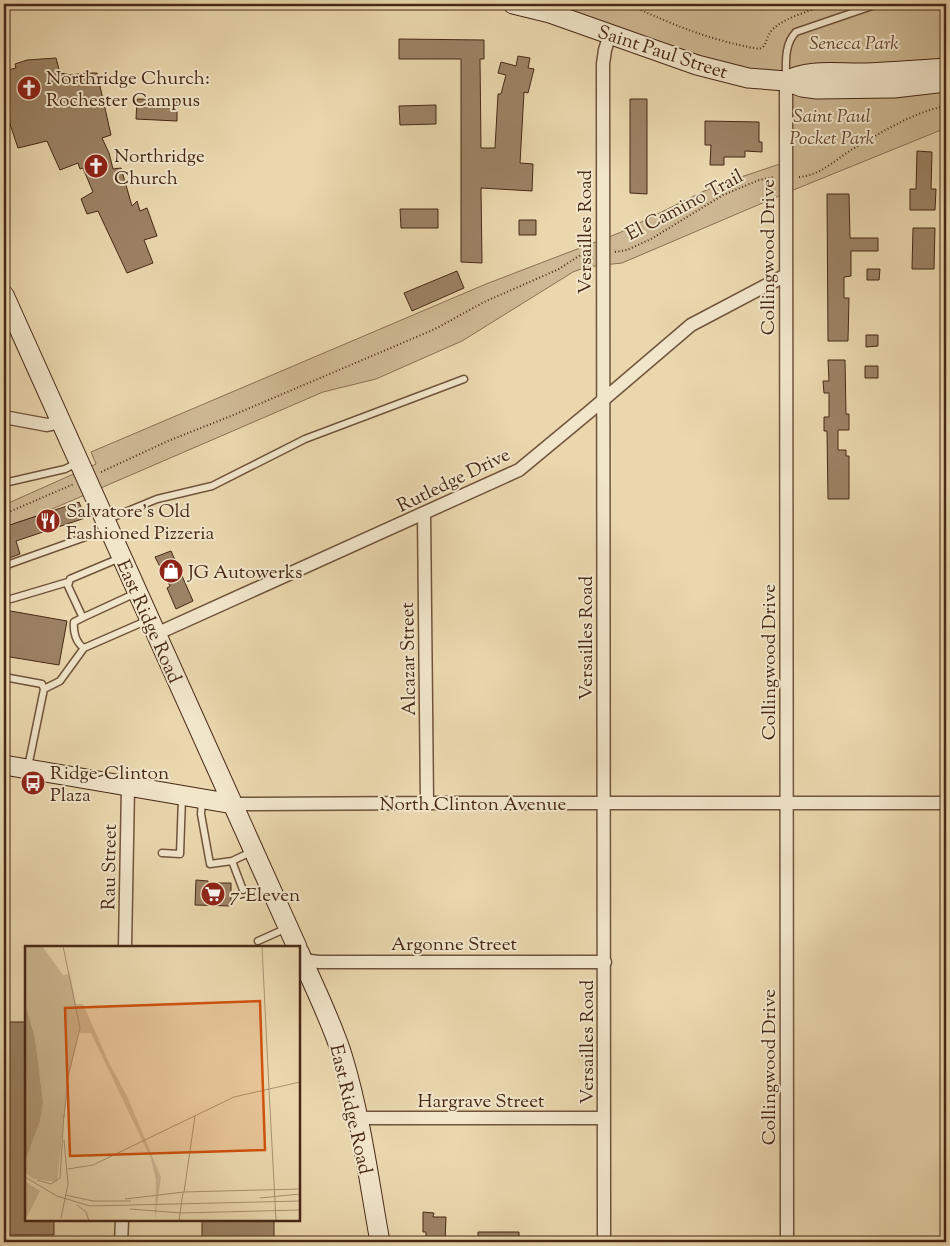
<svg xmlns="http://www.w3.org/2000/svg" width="950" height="1246" font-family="'Sorts Mill Goudy',serif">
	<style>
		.green { fill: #ceb994; stroke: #8a7054 }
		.building { fill: #9c8365; stroke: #472815 }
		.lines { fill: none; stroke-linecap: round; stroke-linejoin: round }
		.lane-casing { stroke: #70543b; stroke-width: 9 }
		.street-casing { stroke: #70543b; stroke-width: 15 }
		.secondary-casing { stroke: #472815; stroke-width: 21 }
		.path { stroke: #472815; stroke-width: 2; stroke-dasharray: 1 2.5; stroke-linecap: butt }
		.lane { stroke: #f1e5ca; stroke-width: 6 }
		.street { stroke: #f1e5ca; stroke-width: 12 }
		.secondary { stroke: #f1e5ca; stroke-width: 19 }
		.labels { text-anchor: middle; stroke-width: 4; stroke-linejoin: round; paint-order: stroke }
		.park-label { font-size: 19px; font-style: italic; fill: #62452e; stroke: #f1e5ca }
		.street-label { font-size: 19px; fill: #472815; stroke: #f1e5ca }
		.poi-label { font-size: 19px; fill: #472815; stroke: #f1e5ca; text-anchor: start }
		.inset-road { fill: none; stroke: #a99171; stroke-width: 1 }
		.view { fill: #d0520d; fill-opacity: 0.15; stroke: #d0520d; stroke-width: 2.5 }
		.inset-edge { fill: none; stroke: #472815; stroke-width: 2.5 }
	</style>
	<rect width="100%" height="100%" fill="#ead7ae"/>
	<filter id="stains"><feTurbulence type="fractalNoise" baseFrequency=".004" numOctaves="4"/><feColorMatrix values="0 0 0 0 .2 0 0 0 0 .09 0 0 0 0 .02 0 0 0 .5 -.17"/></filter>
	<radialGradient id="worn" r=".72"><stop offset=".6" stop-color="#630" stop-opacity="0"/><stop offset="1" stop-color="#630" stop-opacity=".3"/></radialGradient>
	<!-- green -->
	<path class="green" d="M513,4H946V128L786,193L622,263L586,267L573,272L462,341L376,379L323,392L36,516L4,527V505L96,464L91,452L486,284L619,233L702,192L732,180L786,162V81Z"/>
	<!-- building -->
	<path class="building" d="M399,39L484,40V59H480L481,148H495L498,94H501L506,75L498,73L501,62L516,66L518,56L530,58L528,68L534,69L528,93L524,92L520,163L533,164L532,191L481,188L482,263L461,262V59H399Z
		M56,58L60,73L71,75L85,73H97L111,135L102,138L109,153L113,169L121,168L132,206L137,201L140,211L147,208L157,236L144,240L153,263L127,273L98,211L87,214L81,199L93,192L83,168L80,169L78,163L60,170L47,141L18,148L9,121L4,118V71L16,68L15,64L27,60Z
		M137,99L177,100V121L136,119Z
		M630,99H647V194L630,193Z
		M436,105V124L400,125L399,106Z
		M705,121L759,122V142H762V152L745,151V157H724V165H710L711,145H705Z
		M917,151L932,152L931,189H936L935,210H910V189H916Z
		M827,194H849L850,238H878V251H851V276L844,277V298H849L848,341H828Z
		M400,209H438V228H401Z
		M519,220H536V235H519Z
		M913,228H935L934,269H912Z
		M867,269H880L879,280H867Z
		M457,271L464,288L412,311L404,293Z
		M866,335H878V346L866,347Z
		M828,360H845L846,414H849V430H838V450H846V456H849V499H828L827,431H824V417H829V393H824L823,381H829Z
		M865,366H878V378H865Z
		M79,502L85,518L16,541L20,554L4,560V527Z
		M171,551L193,601L176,609L167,588L170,586L155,557Z
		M5,610L67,621L59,665L4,656Z
		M196,880L208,881V883H231V906L195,905Z
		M4,1022H26V1220H54V1235H4V1185H6L5,1150H4Z
		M423,1212L434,1213L433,1217H446L445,1242H426V1232H423Z
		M202,1220H274V1238H233V1242H202Z
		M478,1232H519V1242H478Z"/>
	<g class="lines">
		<defs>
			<path id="lane" d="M786,78C786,63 784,44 796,32L878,4
				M4,483L65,469L77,463
				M106,520L157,499L212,486L305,439L464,379
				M120,558L70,579L68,586L82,616L84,617L136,593
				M4,566L108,529
				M4,601L68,582
				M84,617L74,622C73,632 76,643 84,648L148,620
				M4,677L42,684L44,689L28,767
				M44,689L60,681L84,648
				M202,801L201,814L210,864L232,861L251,852
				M162,853L180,854L182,798
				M232,861L243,890
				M258,941L287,928"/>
			<path id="street" d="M786,81L787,1242
				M4,417L47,425L61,422
				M424,514L427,803
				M156,634L519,470L589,412L691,325L786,275
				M233,804L427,803H946
				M125,947L128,787
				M302,960L319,962H605
				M357,1118H604
				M121,1242L122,1220
				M604,1242L603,64L605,50L610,34"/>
			<path id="secondary" d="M513,4L550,13L697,65L748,78L786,81L802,87L817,89L894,88L946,82
				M786,81C809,68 840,74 866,73C892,72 919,70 946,68
				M4,295L297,947
				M4,765L233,804
				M299,952C314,987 332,1022 343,1058C361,1118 369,1181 380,1242"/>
		</defs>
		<!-- lane casing -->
		<use href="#lane" class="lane-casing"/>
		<!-- street casing -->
		<use href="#street" class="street-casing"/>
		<!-- secondary casing -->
		<use href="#secondary" class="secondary-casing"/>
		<!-- path -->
		<path class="path" d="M628,4C673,25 709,40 759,49L763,47C767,42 767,35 772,30C786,16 808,13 825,4
			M799,177C822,175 837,158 856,147C884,131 914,112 946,106
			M615,252L627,250L651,239L723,195L759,180L774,177
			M101,472L168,441L231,416L435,329L484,302L559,269L582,254L591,252
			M4,514L74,484"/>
		<!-- lane -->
		<use href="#lane" class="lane"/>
		<!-- street -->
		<use href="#street" class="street"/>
		<!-- secondary -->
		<use href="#secondary" class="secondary"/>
	</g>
	<!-- icons -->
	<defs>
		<symbol id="church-disc" viewBox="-11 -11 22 22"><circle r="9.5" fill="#8f2418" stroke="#f1e5ca"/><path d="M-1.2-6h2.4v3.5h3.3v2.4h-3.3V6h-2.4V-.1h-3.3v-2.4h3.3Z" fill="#fff"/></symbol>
		<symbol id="restaurant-disc" viewBox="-11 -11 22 22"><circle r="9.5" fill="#8f2418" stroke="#f1e5ca"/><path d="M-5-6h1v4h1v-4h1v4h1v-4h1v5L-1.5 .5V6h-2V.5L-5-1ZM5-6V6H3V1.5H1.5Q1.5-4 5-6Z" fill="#fff"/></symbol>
		<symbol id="shop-disc" viewBox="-11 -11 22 22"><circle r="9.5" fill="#8f2418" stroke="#f1e5ca"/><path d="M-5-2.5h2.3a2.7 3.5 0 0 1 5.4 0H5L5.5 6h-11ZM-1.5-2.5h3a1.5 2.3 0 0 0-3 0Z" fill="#fff"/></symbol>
		<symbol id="bus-disc" viewBox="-11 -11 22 22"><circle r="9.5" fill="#8f2418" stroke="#f1e5ca"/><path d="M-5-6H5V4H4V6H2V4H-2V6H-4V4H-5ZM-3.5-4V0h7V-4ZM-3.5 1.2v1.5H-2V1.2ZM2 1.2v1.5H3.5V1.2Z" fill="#fff"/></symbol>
		<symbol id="supermarket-disc" viewBox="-11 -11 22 22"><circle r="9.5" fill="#8f2418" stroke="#f1e5ca"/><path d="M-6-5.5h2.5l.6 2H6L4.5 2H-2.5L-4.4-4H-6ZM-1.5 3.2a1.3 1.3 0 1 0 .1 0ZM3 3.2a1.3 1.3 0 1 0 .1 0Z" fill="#fff"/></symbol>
	</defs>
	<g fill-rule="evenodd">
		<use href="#church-disc" x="15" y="74" width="28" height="28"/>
		<use href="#church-disc" x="82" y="152" width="28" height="28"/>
		<use href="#restaurant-disc" x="34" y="507" width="28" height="28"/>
		<use href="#shop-disc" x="157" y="557" width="28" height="28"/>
		<use href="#bus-disc" x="19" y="769" width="28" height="28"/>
		<use href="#supermarket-disc" x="199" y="880" width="28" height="28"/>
	</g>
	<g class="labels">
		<!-- park labels -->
		<g class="park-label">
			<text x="854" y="49">Seneca Park</text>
			<text x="832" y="122">Saint Paul<tspan x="832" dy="22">Pocket Park</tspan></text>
		</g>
		<!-- street labels -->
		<g class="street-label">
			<text transform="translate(663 51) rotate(18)" y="7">Saint Paul Street</text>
			<text transform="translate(684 204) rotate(-28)" y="7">El Camino Trail</text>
			<text transform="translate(584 232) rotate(-90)" y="7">Versailles Road</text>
			<text transform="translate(767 257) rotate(-90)" y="7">Collingwood Drive</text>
			<text transform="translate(453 479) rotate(-26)" y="7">Rutledge Drive</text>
			<text transform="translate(150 621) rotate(66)" y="7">East Ridge Road</text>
			<text transform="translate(585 638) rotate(-90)" y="7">Versailles Road</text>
			<text transform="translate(407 659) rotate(-91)" y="7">Alcazar Street</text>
			<text transform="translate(768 662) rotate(-90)" y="7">Collingwood Drive</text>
			<text x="473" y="810">North Clinton Avenue</text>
			<text transform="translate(108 867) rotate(-89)" y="7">Rau Street</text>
			<text x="454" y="950">Argonne Street</text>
			<text transform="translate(586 1042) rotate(-90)" y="7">Versailles Road</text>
			<text transform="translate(768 1067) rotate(-90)" y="7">Collingwood Drive</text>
			<text x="481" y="1107">Hargrave Street</text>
			<text transform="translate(352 1109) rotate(77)" y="7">East Ridge Road</text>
		</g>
		<!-- poi labels -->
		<g class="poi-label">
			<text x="46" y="84">Northridge Church:<tspan x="46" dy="22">Rochester Campus</tspan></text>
			<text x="114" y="162">Northridge<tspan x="114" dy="22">Church</tspan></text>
			<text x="66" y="517">Salvatore's Old<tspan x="66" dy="22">Fashioned Pizzeria</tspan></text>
			<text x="188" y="578">JG Autowerks</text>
			<text x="50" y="779">Ridge-Clinton<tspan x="50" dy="22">Plaza</tspan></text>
			<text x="230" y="901">7-Eleven</text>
		</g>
	</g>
	<!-- overview -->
	<g transform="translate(25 946)">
		<rect width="275" height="275" fill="#ead7ae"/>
		<path d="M0,0H17L38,29L45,28L51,58H58L85,119L102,150L136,231L130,275L131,234L126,213L66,87H54L44,127L32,236L9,233L0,227V216L15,175L18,156L10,92L0,57ZM0,235L15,245L0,275Z" fill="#ceb994"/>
		<path d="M0,57L10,92L18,156L15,175L0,216Z" fill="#b39c7a"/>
		<path class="inset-road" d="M38,0L55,82L43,131L39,171M237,0L244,143M244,143L251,275M170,170L159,246L275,243M43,223L68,219L209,151L275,136M0,231L32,250L65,260L275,255M12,234L26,238L35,232L39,168M40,249L68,255H106M235,252L275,248M100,253L159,246M52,259L61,266L64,275M105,263L156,267M156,267L275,264M36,272L43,238L39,194M154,275L158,246"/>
		<path class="view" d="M235,55L240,204L45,210L40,62Z"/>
		<rect width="275" height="275" class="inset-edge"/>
	</g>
	<!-- margin -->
	<rect width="950" height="1246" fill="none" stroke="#ead7ae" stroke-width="20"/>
	<rect x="5" y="5" width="940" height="1236" fill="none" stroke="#472815" stroke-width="2.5"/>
	<rect x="10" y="10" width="930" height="1226" fill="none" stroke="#472815"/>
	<rect width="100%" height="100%" filter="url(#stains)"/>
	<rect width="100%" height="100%" fill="url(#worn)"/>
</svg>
